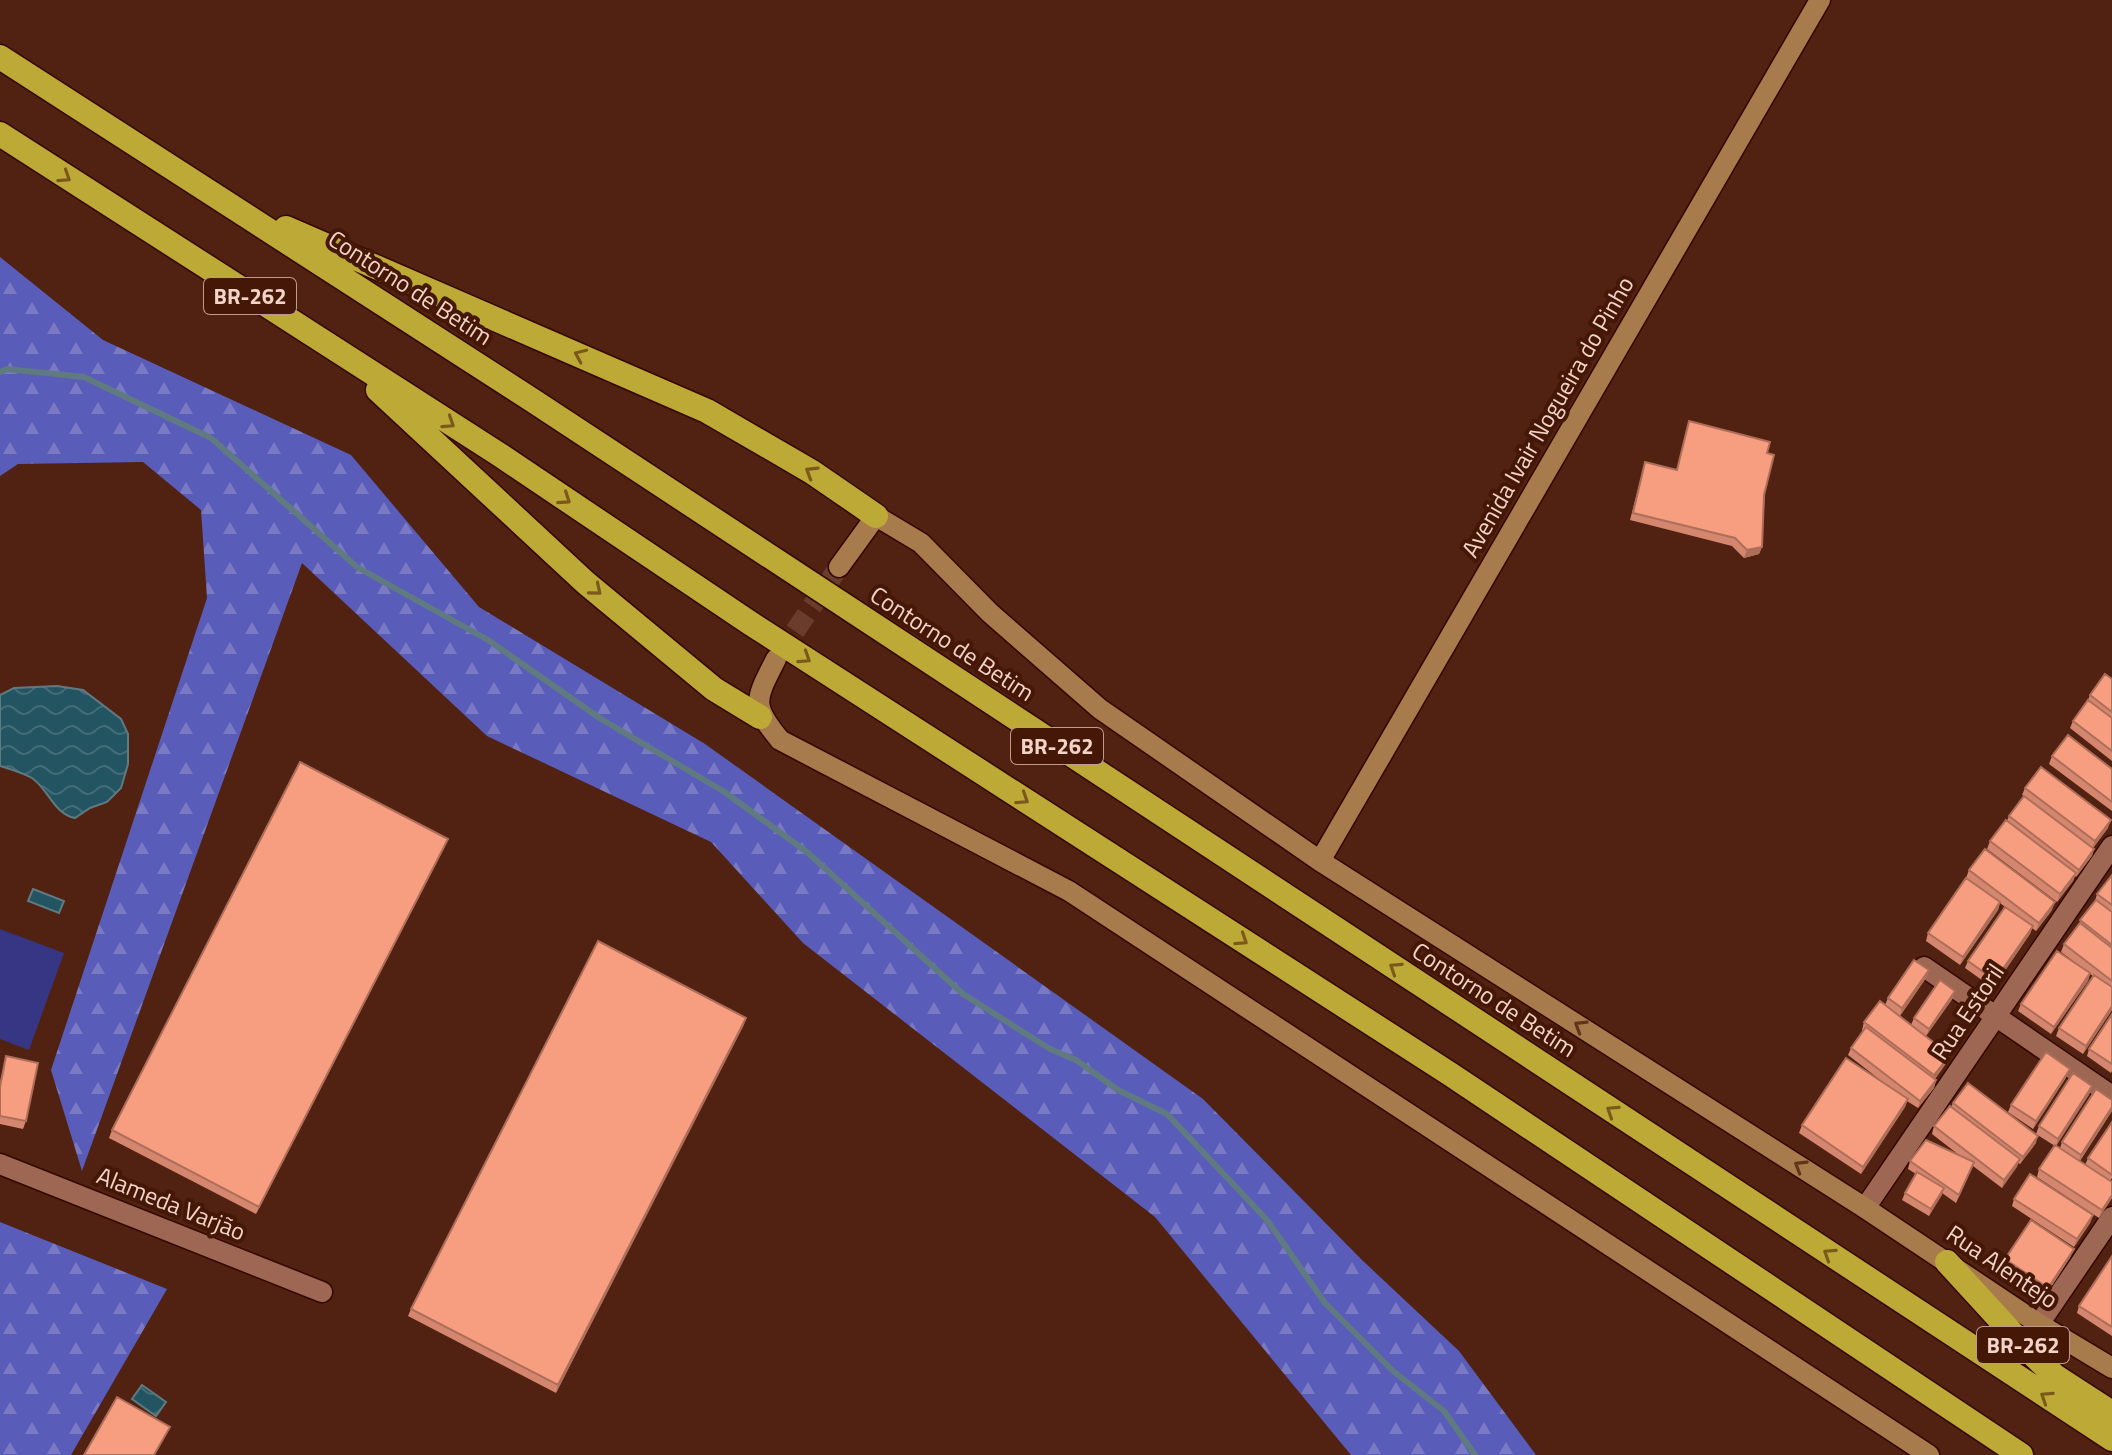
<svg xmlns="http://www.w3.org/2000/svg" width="2112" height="1455" font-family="'Titillium Web',sans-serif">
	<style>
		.green { fill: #373685 }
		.forest { fill: url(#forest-firs) }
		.water { fill: url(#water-waves); stroke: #607a81; stroke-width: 2 }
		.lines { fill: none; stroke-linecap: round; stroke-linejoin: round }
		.stream { stroke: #607a81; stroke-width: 6 }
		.secondary-tunnel { stroke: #693c2c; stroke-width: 20; stroke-dasharray: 20 10; stroke-linecap: butt }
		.street-casing { stroke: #340700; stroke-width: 23 }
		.secondary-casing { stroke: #340700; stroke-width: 23 }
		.highway-casing { stroke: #340700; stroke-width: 27 }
		.street { stroke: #9e6754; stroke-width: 20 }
		.secondary { stroke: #a77b4b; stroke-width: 20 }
		.highway { stroke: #bda936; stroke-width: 24 }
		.wall { fill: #d4876e }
		.shaded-wall { fill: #ad6e5a }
		.building { fill: #f79d80; stroke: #ad6e5a; stroke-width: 2 }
		.oneway { stroke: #7b591c }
		.oneway2 { stroke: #62351b }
		.labels { text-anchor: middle; stroke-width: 8; stroke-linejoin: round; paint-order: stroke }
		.shield { fill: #451706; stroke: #be9b8e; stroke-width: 2 }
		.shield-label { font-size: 22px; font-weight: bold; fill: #f2d3c8 }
		.street-label { font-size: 24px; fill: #f2d3c8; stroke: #451706 }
	</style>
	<defs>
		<pattern id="forest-firs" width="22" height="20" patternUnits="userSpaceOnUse" patternTransform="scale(2)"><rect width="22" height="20" fill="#5a5cb9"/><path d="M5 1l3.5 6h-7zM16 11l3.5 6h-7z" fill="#7a7ac4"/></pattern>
		<pattern id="water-waves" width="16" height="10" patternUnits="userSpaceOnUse" patternTransform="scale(2)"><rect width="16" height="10" fill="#225462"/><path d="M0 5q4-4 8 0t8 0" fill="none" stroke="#436c77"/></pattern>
	</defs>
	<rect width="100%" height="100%" fill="#512111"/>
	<!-- green -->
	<path class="green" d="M0,929L64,953L29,1050L0,1039Z"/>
	<!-- forest -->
	<path class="forest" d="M0,257L103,340L351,455L479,607L705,744L1203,1099L1362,1260L1459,1351L1536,1455H1351L1155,1217L803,943L711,842L487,736L302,563L82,1171L51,1070L207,598L201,510L143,462L18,464L0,476Z
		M0,1222L167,1289L71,1455H0Z"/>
	<!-- water -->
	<path class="water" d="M57,686L83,690L121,719L128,734V764L121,788L107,802L90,808L75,818C54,814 49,790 32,778C23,773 10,769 0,766V695L14,688Z
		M33,889L64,901L59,913L28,901Z
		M142,1385L166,1402L156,1416L132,1399Z"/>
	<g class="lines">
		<!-- stream -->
		<path class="stream" d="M0,372L7,369L84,377L211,438L357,567L488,640L601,719L723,791L807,852L963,994L1050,1049L1076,1060L1118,1090L1167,1114L1267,1220L1325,1303L1393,1371L1444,1411L1475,1455"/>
		<!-- secondary-tunnel -->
		<path class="secondary-tunnel" d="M778,656L839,567"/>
		<defs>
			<path id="street" d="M1924,967L2112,1096
				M0,1164L322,1292
				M1865,1208L2112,846
				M2039,1324L2112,1217"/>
			<path id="secondary" d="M839,567L876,516L921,543L990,613L1100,709L1320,861L1865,1208L2039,1324L2112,1368
				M776,659C756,699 750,704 780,740L1069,891L1929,1455
				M1320,861L1820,0"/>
			<path id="highway" d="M0,57L532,400L2112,1439
				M0,134L500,455L750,623L1450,1074L2021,1455
				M286,228L707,411L812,472L876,516
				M378,390L586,583L714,689L760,717
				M1947,1262L2024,1346L2055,1376L2112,1413"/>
		</defs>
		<!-- street casing -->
		<use href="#street" class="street-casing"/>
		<!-- secondary casing -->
		<use href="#secondary" class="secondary-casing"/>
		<!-- highway casing -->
		<use href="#highway" class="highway-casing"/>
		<!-- street -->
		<use href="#street" class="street"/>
		<!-- secondary -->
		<use href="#secondary" class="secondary"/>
		<!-- highway -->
		<use href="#highway" class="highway"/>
	</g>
	<!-- wall -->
	<path class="wall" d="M1689,421L1767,453L1762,547L1759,554L1744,558L1732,546L1630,520L1645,462L1677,470Z
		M2112,679V761L2070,728L2073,721L2087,702L2090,695Z
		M2052,756L2112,769V811L2049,764Z
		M2025,788L2108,828L2093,848L2094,849L2092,856L2076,877L2075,876L2073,881L2057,902L1987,849L1990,841L2007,821L2009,816L2024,796L2022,795Z
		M445,846L256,1214L109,1138L112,1130Z
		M1969,870L2052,910L2036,931L2032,928L2030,934L1993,988L1965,968L1968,961L2005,907L2000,903L1998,910L1960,965L1926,941L1928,933L1978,887L1966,878Z
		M2112,875V1010L2083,1054L2056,1036L2059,1028L2093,976L2090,974L2088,981L2051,1034L2018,1011L2021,1004L2084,969L2061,952L2064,944L2095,901L2097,894Z
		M1929,970L1926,978L1900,1016L1911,1025L1914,1018L1953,998L1926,1036L1947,1062L1935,1079L1936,1080L1934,1088L1918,1108L1907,1101L1905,1107L1861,1174L1799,1133L1802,1125L1888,1086L1848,1055L1851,1048L1863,1031L1862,1030L1864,1022L1885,1005L1888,998Z
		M2112,1014V1071L2111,1073L2087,1056L2089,1049Z
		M746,1018L556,1393L408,1316L411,1309Z
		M6,1056L26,1121L23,1129L0,1124V1082Z
		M2067,1076L2033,1129L2008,1112L2011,1105Z
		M2090,1093L2056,1146L2060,1148L2062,1142L2112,1111L2080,1161L2085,1165L2088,1158L2112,1122V1178L2110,1181L2112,1182V1198L2099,1218L2037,1177L2039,1169L2055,1146L2036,1134L2039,1126Z
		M1953,1103L2036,1143L2020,1164L2018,1163L2002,1188L1973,1166L1956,1203L1942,1193L1929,1216L1902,1200L1905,1193L1916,1174L1908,1169L1910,1161L1959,1155L1932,1134L1934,1126L1951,1107Z
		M2014,1199L2093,1215L2090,1223L2074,1247L2012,1206Z
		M2071,1256L2046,1295L2003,1267L2005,1259Z
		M2112,1256V1336L2077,1313L2079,1306Z"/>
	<!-- shaded-wall -->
	<path class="shaded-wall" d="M1762,547L1759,554L1744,558L1747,550Z
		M2111,820L2108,828L2092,848L2095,841Z
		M448,839L445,846L256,1214L259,1207Z
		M2094,849L2092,856L2076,877L2079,870Z
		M2076,873L2073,881L2057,902L2060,894Z
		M2000,902L1998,910L1960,965L1963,957Z
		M2055,902L2052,910L2036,931L2039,923Z
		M2033,926L2030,934L1993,988L1995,980Z
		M1929,970L1926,978L1900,1016L1902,1008Z
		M2090,973L2088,981L2051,1034L2054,1027Z
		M1955,991L1953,998L1926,1036L1929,1029Z
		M2112,1006V1010L2083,1054L2086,1046Z
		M746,1018L744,1025L556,1393L558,1385Z
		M1950,1055L1947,1062L1932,1083L1934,1075Z
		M2070,1069L2067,1076L2033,1129L2036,1121Z
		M1936,1080L1934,1088L1918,1108L1920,1101Z
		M2092,1086L2090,1093L2056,1146L2058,1139Z
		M1908,1099L1905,1107L1861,1174L1863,1167Z
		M2112,1107V1111L2078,1163L2081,1155Z
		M2038,1136L2036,1143L2020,1164L2023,1157Z
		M2020,1159L2017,1167L2002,1188L2004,1180Z
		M1944,1188L1942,1195L1929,1216L1931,1209Z
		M2112,1195V1198L2099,1218L2102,1210Z
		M2093,1215L2090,1223L2074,1247L2077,1239Z
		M2074,1249L2071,1256L2046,1295L2048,1288Z"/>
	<!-- building -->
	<path class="building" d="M1689,421L1770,442L1767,453L1774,455L1764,495L1762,547L1747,550L1735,538L1633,513L1645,462L1677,470Z
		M2105,674L2112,679V712L2090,695Z
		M2088,700L2112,718V751L2073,721Z
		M2068,735L2112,769V802L2052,756Z
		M300,762L448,839L259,1207L112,1130Z
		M2041,767L2111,820L2095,841L2025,788Z
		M2024,796L2094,849L2079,870L2009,816Z
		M2006,820L2076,873L2060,894L1990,841Z
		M1985,849L2055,902L2039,923L1969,870Z
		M2112,875V905L2097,894Z
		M1966,878L2000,902L1963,957L1928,933Z
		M2096,900L2112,912V945L2080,920Z
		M2005,907L2033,926L1995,980L1968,961Z
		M2080,923L2112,948V981L2064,944Z
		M598,941L746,1018L558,1385L411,1309Z
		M2057,951L2090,973L2054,1027L2021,1004Z
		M1914,960L1929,970L1902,1008L1888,998Z
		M2094,975L2112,987V1006L2086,1046L2059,1028Z
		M1940,980L1955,991L1929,1029L1914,1018Z
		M1880,1001L1950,1055L1934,1075L1864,1022Z
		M2112,1014V1064L2089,1049Z
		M1866,1027L1936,1080L1920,1101L1851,1048Z
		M2046,1052L2070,1069L2036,1121L2011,1105Z
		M6,1056L38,1063L26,1121L0,1116V1087Z
		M1846,1058L1908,1099L1863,1167L1802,1125Z
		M2073,1073L2092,1086L2058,1139L2039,1126Z
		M1968,1083L2038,1136L2023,1157L1953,1103Z
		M2096,1089L2112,1100V1107L2081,1155L2062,1142Z
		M1950,1106L2020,1159L2004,1180L1934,1126Z
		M2112,1122V1175L2088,1158Z
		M1926,1140L1974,1162L1959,1195L1910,1161Z
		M2055,1145L2112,1182V1195L2102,1210L2039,1169Z
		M1917,1172L1944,1188L1931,1209L1905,1193Z
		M2030,1174L2093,1215L2077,1239L2014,1199Z
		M2031,1220L2074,1249L2048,1288L2005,1259Z
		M2112,1256V1327L2079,1306Z
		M117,1397L170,1427L154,1455H84Z"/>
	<!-- one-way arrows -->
	<defs><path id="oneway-chevron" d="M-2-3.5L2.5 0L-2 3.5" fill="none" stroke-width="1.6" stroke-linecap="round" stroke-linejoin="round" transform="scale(2)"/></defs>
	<g class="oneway">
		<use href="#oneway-chevron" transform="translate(65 177) rotate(33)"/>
		<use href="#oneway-chevron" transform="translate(580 355) rotate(-156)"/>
		<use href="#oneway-chevron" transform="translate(449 423) rotate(33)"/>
		<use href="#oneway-chevron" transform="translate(811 472) rotate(-148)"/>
		<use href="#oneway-chevron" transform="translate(565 499) rotate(34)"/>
		<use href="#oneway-chevron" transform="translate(596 590) rotate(40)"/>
		<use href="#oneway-chevron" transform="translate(805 658) rotate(33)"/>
		<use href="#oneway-chevron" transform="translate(1023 799) rotate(33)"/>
		<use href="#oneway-chevron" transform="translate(1242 940) rotate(33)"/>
		<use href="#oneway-chevron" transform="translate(1395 968) rotate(-147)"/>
		<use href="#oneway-chevron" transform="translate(1612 1111) rotate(-147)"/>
		<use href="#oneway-chevron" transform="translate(1829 1254) rotate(-147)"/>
		<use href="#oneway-chevron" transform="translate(2046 1397) rotate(-147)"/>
	</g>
	<g class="oneway2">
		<use href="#oneway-chevron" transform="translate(1580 1026) rotate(-148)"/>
		<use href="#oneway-chevron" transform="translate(1800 1166) rotate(-148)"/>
	</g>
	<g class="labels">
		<!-- shield labels -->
		<g class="shield">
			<rect x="204" y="278" width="92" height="36" rx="6"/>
			<rect x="1011" y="728" width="92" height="36" rx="6"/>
			<rect x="1977" y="1327" width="92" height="36" rx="6"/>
		</g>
		<g class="shield-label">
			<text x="250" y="304">BR-262</text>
			<text x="1057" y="754">BR-262</text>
			<text x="2023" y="1353">BR-262</text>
		</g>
		<!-- street labels -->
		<g class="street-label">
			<text transform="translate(410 288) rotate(33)" y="8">Contorno de Betim</text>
			<text transform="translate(1548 417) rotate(-60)" y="8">Avenida Ivair Nogueira do Pinho</text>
			<text transform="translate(952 644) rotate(33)" y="8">Contorno de Betim</text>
			<text transform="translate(1494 1000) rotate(33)" y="8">Contorno de Betim</text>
			<text transform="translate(1968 1012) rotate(-56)" y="8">Rua Estoril</text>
			<text transform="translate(171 1204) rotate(22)" y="8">Alameda Varjão</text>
			<text transform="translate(2002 1267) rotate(34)" y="8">Rua Alentejo</text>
		</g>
	</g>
</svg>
